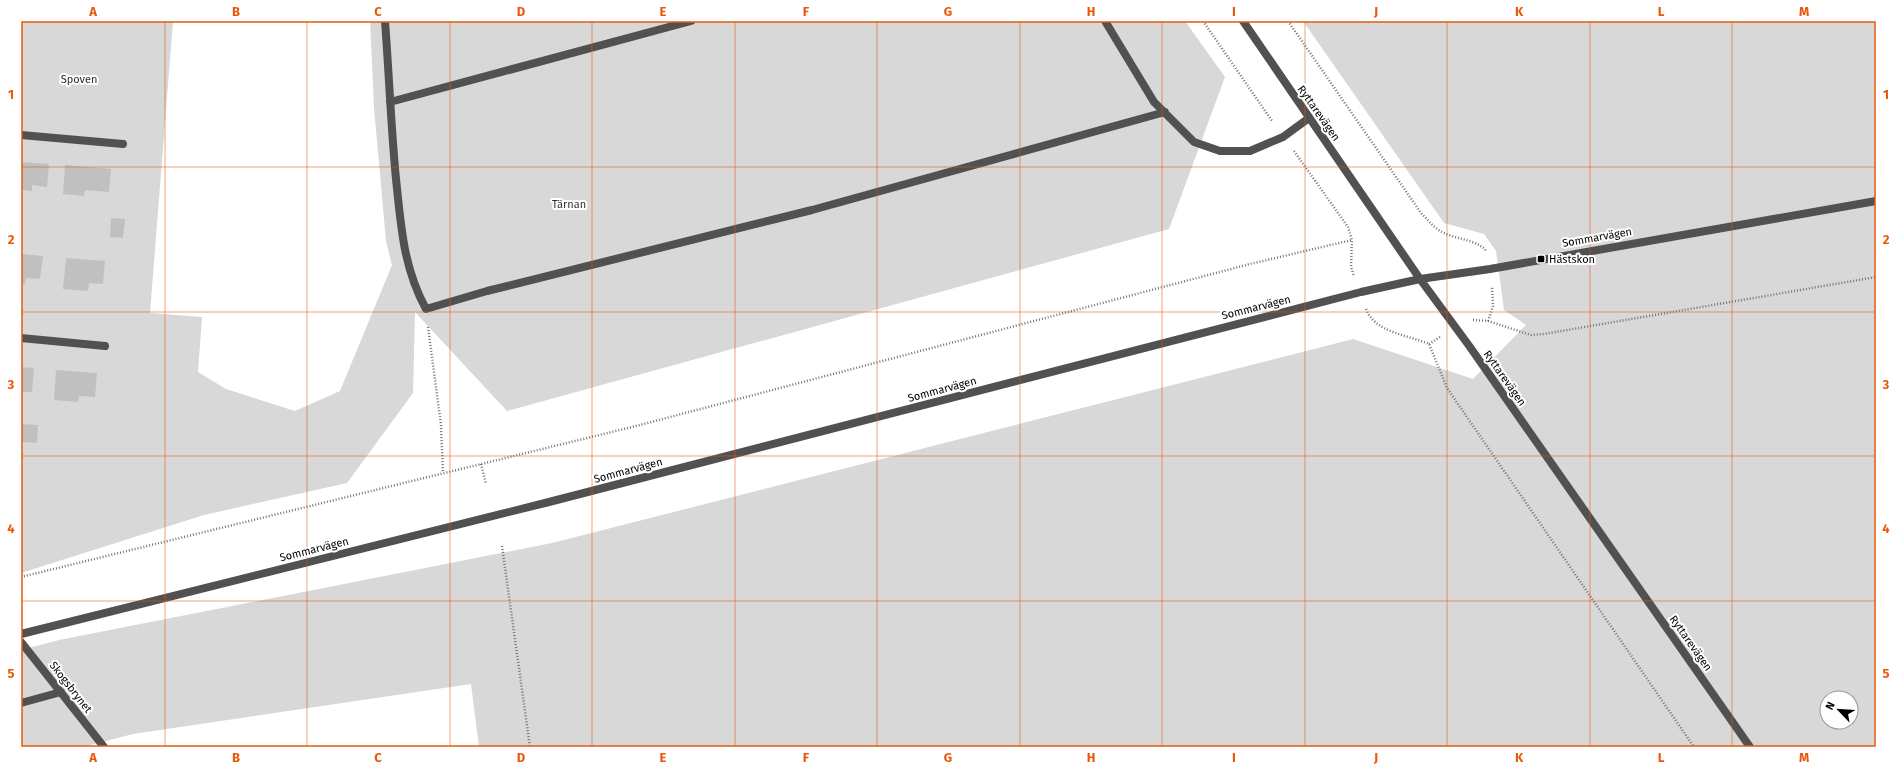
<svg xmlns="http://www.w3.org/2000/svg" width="1897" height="768" font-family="'Fira Sans',sans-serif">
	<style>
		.green { fill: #d8d8d8; fill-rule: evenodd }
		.building { fill: #c0c0c0 }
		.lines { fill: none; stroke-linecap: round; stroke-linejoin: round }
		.path { stroke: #737373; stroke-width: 2.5; stroke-dasharray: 1 2; stroke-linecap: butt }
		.lane { stroke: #515151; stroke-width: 8 }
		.street { stroke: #515151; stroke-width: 8 }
		.grid { fill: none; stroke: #e8590c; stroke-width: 1; stroke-opacity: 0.55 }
		.poi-dot { fill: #000; stroke: #fff; stroke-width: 1.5 }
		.labels { text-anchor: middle; stroke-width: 4; stroke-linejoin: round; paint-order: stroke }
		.park-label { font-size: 11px; fill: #2f2f2f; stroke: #fff }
		.street-label { font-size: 11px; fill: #000; stroke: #fff }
		.poi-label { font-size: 11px; fill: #000; stroke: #fff; text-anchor: start }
		.neatline { fill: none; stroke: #e8590c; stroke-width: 1.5 }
		.grid-label { font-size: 13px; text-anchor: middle; font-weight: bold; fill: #e8590c }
	</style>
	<rect width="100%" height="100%" fill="#fff"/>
	<!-- green -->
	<path class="green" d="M21,21H173L150,313L202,317L198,372L226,389L295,411L340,391L392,265L386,241L374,108L370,21H1185L1225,77L1169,229L507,411L415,312L413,393L347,483L204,515L21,573Z
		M1303,21H1876V747H479L471,684L133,734L83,747H21V650L59,640L552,543L1353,339L1473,379L1526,325L1504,310L1496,251L1484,234L1444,223ZM1827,698H1851V722H1827Z"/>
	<!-- building -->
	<path class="building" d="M21,162L49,164L47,187L32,185V191L21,190Z
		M65,165L111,169L109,192L85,190L84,196L63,194Z
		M111,218L125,219L123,238L110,237Z
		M21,254L43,256L40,279L26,278L25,284L21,283Z
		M66,258L105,261L103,284L89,283L88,291L63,289Z
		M21,367L34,368L32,392H21Z
		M56,370L97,373L95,397L79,396L78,402L54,400Z
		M21,424L38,425L37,443L21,442Z"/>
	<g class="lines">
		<!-- path -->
		<path class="path" d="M1203,21L1272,121
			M1288,21L1421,213C1428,220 1434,228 1442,232C1457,240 1471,238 1485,249L1486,252
			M1294,151L1348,227L1352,240L1351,267L1354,276
			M1366,309C1375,333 1409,335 1429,344L1447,388L1694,747
			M1473,320L1488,321L1531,335L1544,334L1876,277
			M1488,321L1493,306L1492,286
			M428,327L441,425L443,473
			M1429,344L1440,337
			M481,464L486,484
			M502,546L530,747
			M21,577L636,426L1250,264L1352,240"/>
		<!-- lane -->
		<path class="lane" d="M385,21C389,74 391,127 396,179C401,225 403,267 426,309L487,291L812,210L1165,112
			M1105,21L1154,102L1194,142L1220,151H1250L1283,137L1309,118
			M390,102L691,21
			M21,135L123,144
			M21,338L105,346"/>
		<!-- street -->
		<path class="street" d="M1243,21L1420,279L1470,347L1750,747
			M21,634L549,502L1361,292L1420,279L1490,269L1876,201
			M21,642L104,747
			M21,703L61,692"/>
	</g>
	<!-- grid -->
	<path class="grid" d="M165,21V747M307,21V747M450,21V747M592,21V747M735,21V747M877,21V747M1020,21V747M1162,21V747M1305,21V747M1447,21V747M1590,21V747M1732,21V747M21,167H1876M21,312H1876M21,456H1876M21,601H1876"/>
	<!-- markers -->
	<rect class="poi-dot" x="1537" y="255" width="8" height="8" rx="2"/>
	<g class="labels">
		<!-- park labels -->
		<g class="park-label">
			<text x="79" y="83">Spoven</text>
			<text x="569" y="208">Tärnan</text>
		</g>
		<!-- street labels -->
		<g class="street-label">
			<text transform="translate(1319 113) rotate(55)" y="4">Ryttarevägen</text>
			<text transform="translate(1597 237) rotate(-10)" y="4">Sommarvägen</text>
			<text transform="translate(1256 307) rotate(-14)" y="4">Sommarvägen</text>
			<text transform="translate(1505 378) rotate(55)" y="4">Ryttarevägen</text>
			<text transform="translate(942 389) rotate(-15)" y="4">Sommarvägen</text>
			<text transform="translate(628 470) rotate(-15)" y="4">Sommarvägen</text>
			<text transform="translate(314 549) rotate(-14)" y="4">Sommarvägen</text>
			<text transform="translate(1691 643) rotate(55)" y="4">Ryttarevägen</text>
			<text transform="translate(71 687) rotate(52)" y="4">Skogsbrynet</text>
		</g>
		<!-- poi labels -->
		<g class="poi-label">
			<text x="1549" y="263">Hästskon</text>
		</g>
	</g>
	<!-- border -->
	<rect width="1897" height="768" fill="none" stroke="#ffffff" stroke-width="44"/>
	<!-- north arrow -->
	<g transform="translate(1839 710) rotate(295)"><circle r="19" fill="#ffffff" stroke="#999999"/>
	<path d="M0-3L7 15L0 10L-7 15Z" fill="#000000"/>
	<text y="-6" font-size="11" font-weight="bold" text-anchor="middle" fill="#000000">N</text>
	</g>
	<rect x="22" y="22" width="1853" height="724" class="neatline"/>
	<g class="grid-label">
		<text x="93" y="16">A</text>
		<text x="236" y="16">B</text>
		<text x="378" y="16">C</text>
		<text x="521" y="16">D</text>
		<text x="663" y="16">E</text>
		<text x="806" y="16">F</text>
		<text x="948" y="16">G</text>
		<text x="1091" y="16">H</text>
		<text x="1234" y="16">I</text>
		<text x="1376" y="16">J</text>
		<text x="1519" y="16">K</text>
		<text x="1661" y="16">L</text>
		<text x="1804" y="16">M</text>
		<text x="11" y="99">1</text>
		<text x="1886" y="99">1</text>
		<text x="11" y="244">2</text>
		<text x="1886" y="244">2</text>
		<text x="11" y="389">3</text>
		<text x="1886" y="389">3</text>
		<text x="11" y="533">4</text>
		<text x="1886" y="533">4</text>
		<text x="11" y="678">5</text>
		<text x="1886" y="678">5</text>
		<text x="93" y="762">A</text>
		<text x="236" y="762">B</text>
		<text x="378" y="762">C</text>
		<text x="521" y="762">D</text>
		<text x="663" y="762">E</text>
		<text x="806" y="762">F</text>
		<text x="948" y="762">G</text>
		<text x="1091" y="762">H</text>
		<text x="1234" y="762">I</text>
		<text x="1376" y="762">J</text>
		<text x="1519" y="762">K</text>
		<text x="1661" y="762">L</text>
		<text x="1804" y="762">M</text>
	</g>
</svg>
